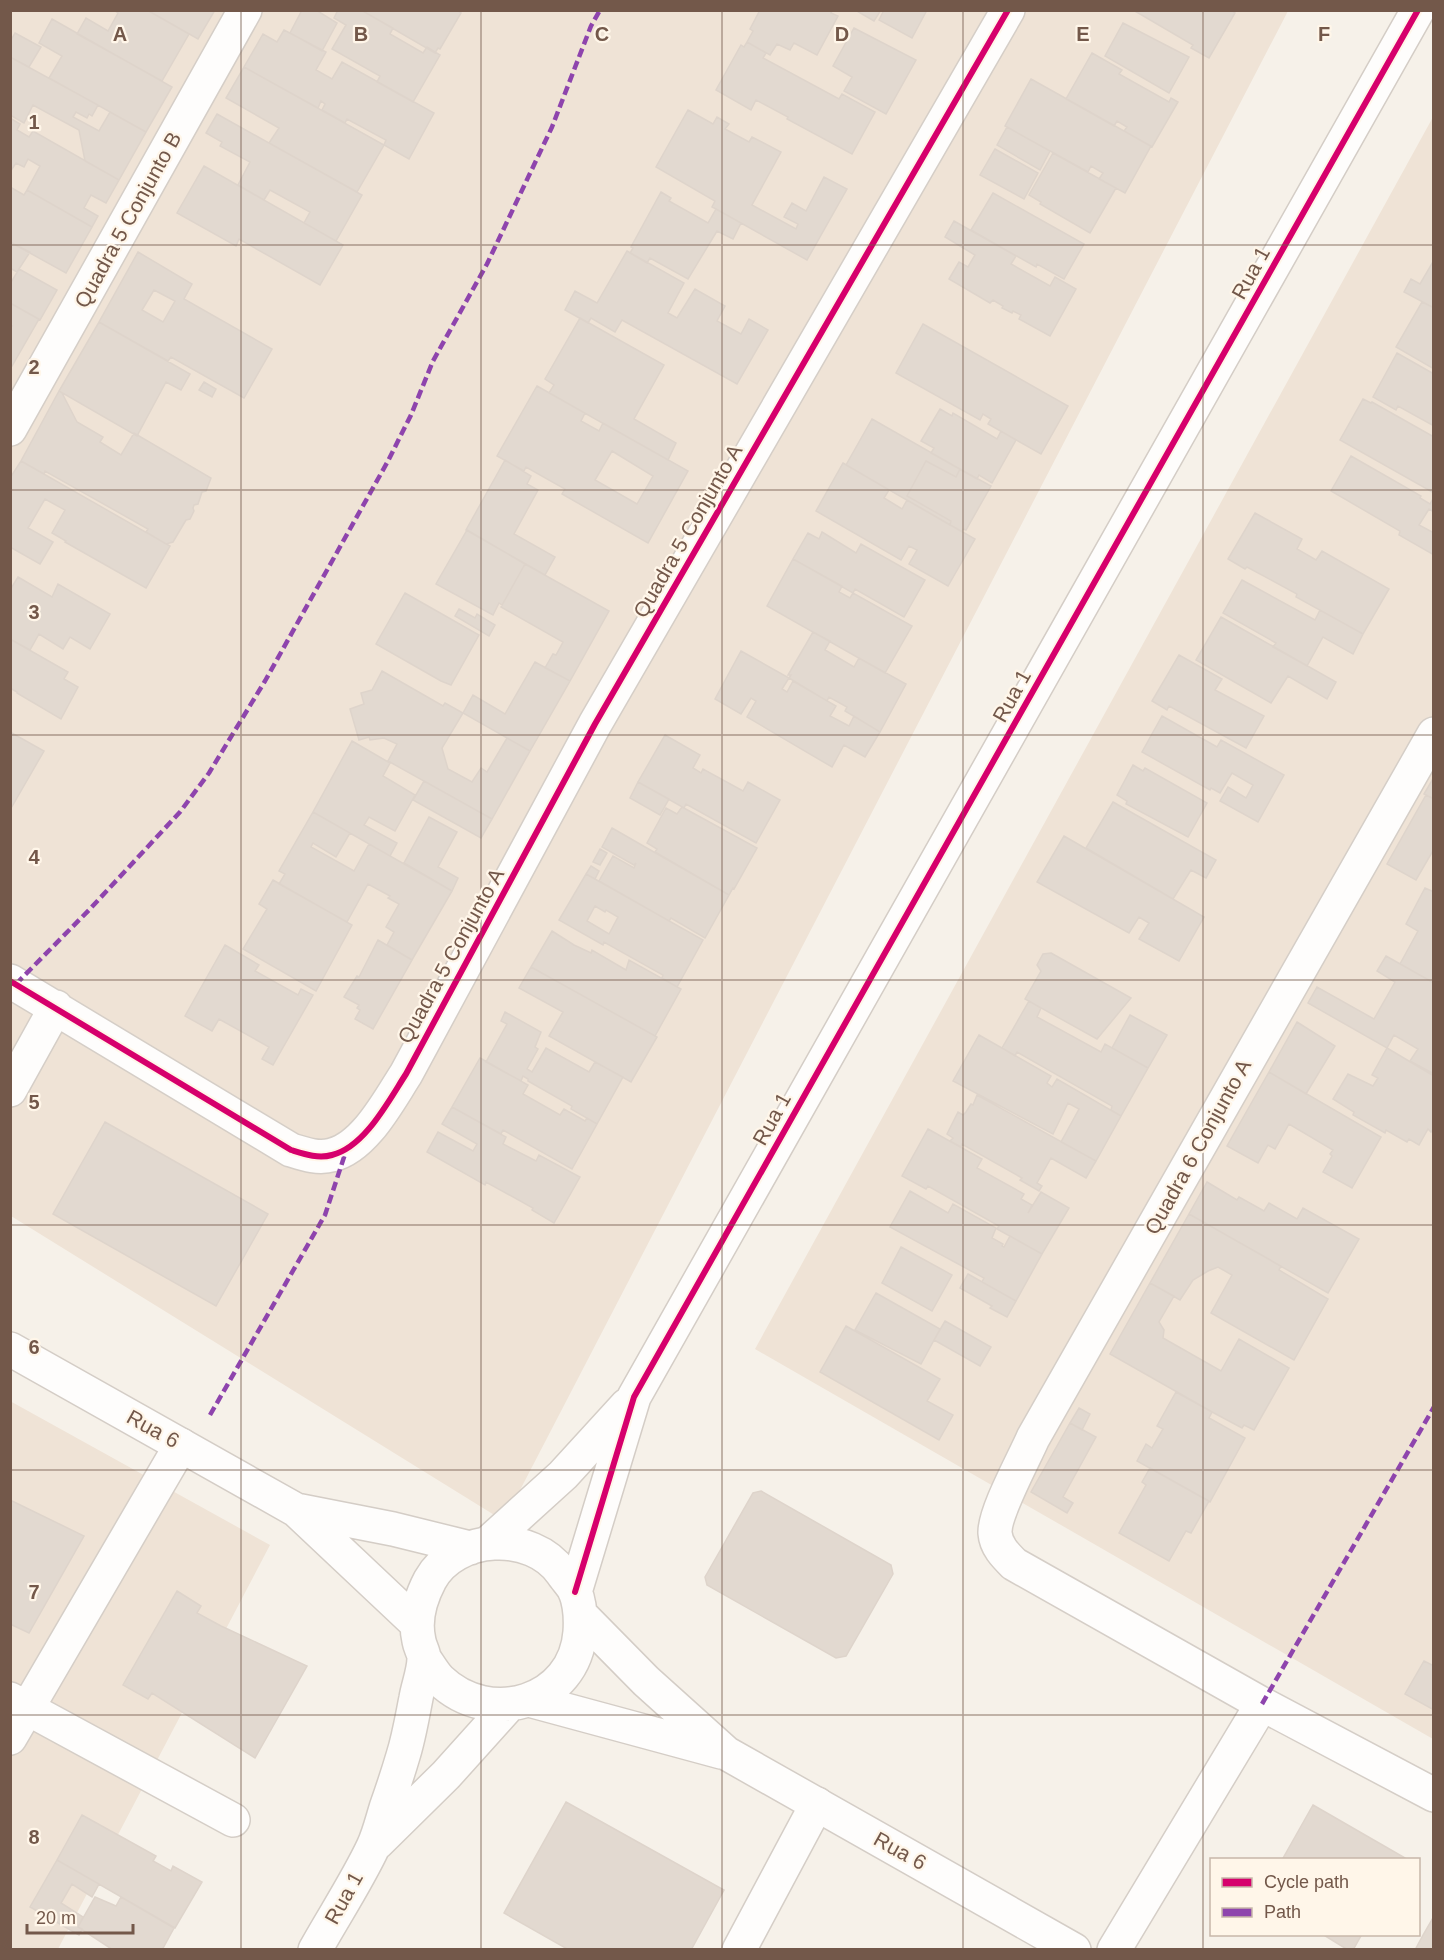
<svg xmlns="http://www.w3.org/2000/svg" width="1444" height="1960" font-family="Arial,sans-serif">
	<style>
		.residential { fill: #efe3d6 }
		.building { fill: #e2d9d0; stroke: #ded4cb; stroke-width: 1.5; fill-rule: evenodd }
		.lines { fill: none; stroke-linecap: round; stroke-linejoin: round }
		.street-casing { stroke: #d5cec7; stroke-width: 36 }
		.secondary-casing { stroke: #d4cdc6; stroke-width: 36 }
		.street { stroke: #fefdfc; stroke-width: 33 }
		.secondary { stroke: #fefdfc; stroke-width: 33 }
		.quiet { stroke: #8e44ad; stroke-width: 4.5; stroke-dasharray: 9 4.5; stroke-linecap: butt }
		.cycleway-casing { stroke: #fff6e9; stroke-width: 10 }
		.cycleway { stroke: #d6006c; stroke-width: 6 }
		.grid { fill: none; stroke: #73584a; stroke-width: 1.5; stroke-opacity: 0.55 }
		.labels { text-anchor: middle; stroke-width: 4.5; stroke-linejoin: round; paint-order: stroke }
		.street-label { font-size: 21px; fill: #73584a; stroke: #fff6e9 }
		.grid-label { font-size: 20px; text-anchor: middle; font-weight: bold; fill: #73584a; stroke: #fff6e9; stroke-width: 4.5; stroke-linejoin: round; paint-order: stroke }
	</style>
	<rect width="100%" height="100%" fill="#f6f1e9"/>
	<!-- residential -->
	<path class="residential" d="M10,11H1288L504,1521L11,1216Z
		M1433,117V1739L755,1349Z
		M10,1401L270,1545L58,1949H11Z"/>
	<!-- building -->
	<path class="building" d="M114,10H147L189,34L162,81L77,34L86,18L108,31L118,13Z
		M147,10H215L198,39Z
		M302,10H316L337,23L322,51L290,33Z
		M338,10H361L393,28L390,34L423,53L427,47L440,55L413,102L377,82L380,76L332,49L346,25L334,18Z
		M361,10H457L461,13L440,49L438,48L435,53Z
		M760,10H833L831,13L838,16L817,55L794,43L790,50L777,44L770,55L747,42L753,31L750,29Z
		M855,10H881L874,21Z
		M884,10H927L912,38L879,20Z
		M1133,10H1231L1235,13L1209,58L1191,48L1193,45Z
		M52,19L172,87L146,132L49,78L62,56L39,43Z
		M1123,23L1189,57L1169,93L1105,56Z
		M854,28L916,60L886,114L844,91L852,77L833,66Z
		M284,30L326,52L316,70L332,79L342,62L434,113L409,159L384,145L386,140L347,119L345,123L322,110L325,104L321,101L318,108L244,67L263,34L277,42Z
		M15,33L41,47L29,67L10,57V42Z
		M747,42L766,53L763,58L839,99L842,94L875,112L852,154L787,119L788,117L756,100L751,110L716,90L741,45L744,47Z
		M1092,53L1122,70L1119,74L1169,102L1171,98L1178,102L1152,147L1124,131L1127,127L1117,121L1114,126L1066,99Z
		M10,57L98,105L92,116L89,114L87,118L76,112L73,117L99,131L110,112L146,132L119,180L85,161L79,130L33,105L24,123L10,115Z
		M244,67L384,145L357,192L269,143L279,128L226,98Z
		M1031,79L1151,146L1125,193L1099,179L1103,173L1091,166L1088,172L1005,126Z
		M688,110L713,124L717,117L729,124L725,129L749,142L752,137L781,152L752,205L796,229L798,224L784,217L792,203L806,211L824,177L847,189L807,260L716,209L712,207L715,201L656,167Z
		M217,114L362,195L336,241L304,223L310,212L270,190L264,200L238,185L250,162L220,146L222,142L206,133Z
		M10,118L20,124L17,130L29,137L33,131L119,180L106,203L91,195L84,208L98,216L92,227L27,190L40,166L28,159L24,167L16,163L10,172Z
		M1007,127L1050,151L1040,170L997,145Z
		M995,149L1038,173L1024,199L980,175Z
		M1053,153L1116,188L1090,233L1040,204L1041,202L1029,195Z
		M204,166L343,245L320,285L239,239L236,246L177,213Z
		M10,187L24,195L27,190L92,227L66,273L10,242Z
		M661,192L671,198L669,201L708,223L716,209L741,223L733,239L717,231L688,279L650,258L647,263L630,253L633,248L631,247Z
		M993,193L1084,244L1064,279L1037,264L1036,267L971,230Z
		M954,221L1016,256L1011,264L1050,286L1055,277L1076,289L1050,336L1019,319L1021,315L1013,311L1012,313L1002,308L1003,306L993,300L990,303L949,279L959,262L968,267L975,255L945,237Z
		M10,242L30,252L17,272L10,268Z
		M627,251L684,283L668,313L677,318L695,289L725,306L717,321L741,334L749,319L768,330L737,384L622,320L615,332L591,318L588,323L565,310L575,291L597,303Z
		M138,252L192,284L184,299L272,349L244,398L171,357L168,361L99,322ZM154,290L175,301L163,322L142,310Z
		M1434,260V308L1404,292L1411,279L1420,284Z
		M19,269L57,290L40,320L10,303V284Z
		M1422,302L1434,308V369L1396,347Z
		M10,303L39,319L12,366L10,365V328L12,326L10,325Z
		M580,318L664,365L634,419L676,443L668,460L549,393L554,385L545,379Z
		M99,322L190,374L181,390L166,382L137,436L59,391Z
		M923,324L1068,406L1041,454L988,424L991,419L983,414L980,420L896,373Z
		M1397,353L1434,374V426L1398,406L1396,410L1373,397Z
		M204,382L216,389L212,397L199,390Z
		M537,386L585,413L581,421L599,431L603,423L688,471L648,543L562,494L565,489L526,467L524,471L497,456ZM612,451L653,476L637,504L595,480Z
		M59,391L62,393L77,422L103,437L100,442L121,455L134,433L211,478L206,491L202,492L198,504L194,505L193,508L194,511L190,519L186,520L173,542L166,544L146,532L148,529L45,471L44,474L21,461Z
		M1363,399L1371,403L1372,402L1434,437V493L1340,440Z
		M940,409L952,416L953,413L997,439L1001,431L1016,440L992,483L979,475L977,479L931,453L934,448L921,441Z
		M872,419L960,469L956,477L926,461L907,496L951,521L950,525L846,465Z
		M1351,456L1421,496L1420,498L1430,504L1434,497V512L1429,509L1419,525L1434,533V555L1399,535L1400,531L1331,491Z
		M505,460L531,476L527,484L538,490L514,534L555,557L545,575L466,530Z
		M21,461L170,546L146,588L65,542L66,541L52,533L65,510L45,499L28,528L53,542L40,564L10,547V478Z
		M926,461L956,477L960,469L991,486L966,530L963,529L962,532L950,525L951,521L907,496Z
		M843,463L889,490L884,498L902,509L907,500L975,539L948,586L909,564L917,550L909,546L901,560L816,511Z
		M1255,513L1302,539L1297,549L1316,560L1322,551L1389,589L1363,634L1296,597L1297,594L1247,567L1245,569L1228,559Z
		M467,530L525,564L502,605L499,603L493,615L436,584Z
		M822,532L856,553L861,544L925,580L904,617L855,589L853,593L793,559L808,533L819,539Z
		M793,559L842,586L839,592L850,598L853,593L912,626L885,673L767,606Z
		M525,564L609,611L570,681L545,668L553,654L556,655L563,642L501,607Z
		M18,577L52,597L58,584L110,614L90,649L70,637L63,649L39,634L30,650L10,639V590Z
		M1242,580L1315,620L1320,610L1363,634L1353,654L1323,637L1307,666L1273,647L1276,643L1223,613Z
		M405,593L479,635L451,685L441,681L376,644Z
		M459,609L475,618L477,614L495,625L489,636L455,616Z
		M1221,617L1336,682L1327,699L1288,676L1271,703L1196,660Z
		M813,632L830,641L825,650L854,667L859,658L906,684L880,732L845,711L847,707L829,697L827,701L789,678L791,675H788Z
		M10,639L68,672L64,679L78,687L61,719L17,693V692L10,688Z
		M741,651L789,678L782,689L787,692L793,681L836,706L830,716L849,726L854,716L880,732L865,757L844,745L832,767L747,717L756,701L751,698L741,714L715,699Z
		M1179,655L1222,679L1215,690L1264,716L1246,748L1169,706L1167,710L1152,701Z
		M535,662L570,681L530,751L463,713L473,695L505,714Z
		M382,671L443,706L445,703L463,713L442,748L448,769L472,782L481,768L487,772L507,738L530,751L492,819L388,761L397,744L384,738L370,740L369,737L359,740L350,709L364,704L361,693L372,690Z
		M1162,716L1217,747L1221,740L1284,775L1258,822L1220,801L1228,787L1246,798L1253,785L1232,773L1220,793L1211,788L1210,790L1142,752Z
		M10,732L44,751L10,810Z
		M665,735L700,755L693,768L701,773L703,769L743,791L748,782L780,800L756,843L686,804L684,808L638,782Z
		M352,741L390,763L383,776L415,795L395,831L369,817L364,825L397,843L390,856L313,812Z
		M1133,765L1143,771L1145,768L1207,803L1188,837L1126,804L1127,801L1117,795Z
		M1434,777V799L1424,794Z
		M424,781L492,819L481,838L413,800Z
		M638,782L669,799L660,815L630,798Z
		M1426,795L1434,799V849L1416,880L1387,864Z
		M1113,802L1216,860L1206,878L1191,870L1173,899L1086,848Z
		M682,807L757,848L734,889L733,888L729,895L655,852L657,849L647,843L666,808L677,814Z
		M313,812L350,833L336,857L313,843L311,847L354,871L369,844L452,891L412,960L387,945L394,932L386,927L399,904L388,898L390,896L368,884L347,922L279,884L285,874L279,871Z
		M429,817L457,832L438,867L458,878L452,891L404,863Z
		M612,828L729,895L705,938L671,918L669,921L599,881L613,856L634,868L636,863L634,865L602,847Z
		M1064,836L1204,917L1179,961L1139,939L1149,923L1139,917L1129,933L1037,882Z
		M600,849L607,853L600,865L593,862Z
		M591,866L599,871L595,879L586,874Z
		M586,874L703,940L677,987L662,978L663,975L604,942L603,945L559,920ZM595,906L605,912L606,910L618,917L609,934L587,921Z
		M273,880L352,925L316,991L243,949L267,909L259,904Z
		M1425,888L1434,892V983L1400,964L1418,931L1406,924Z
		M552,931L574,945L591,953L592,950L626,970L629,960L681,989L655,1036L531,967Z
		M378,940L412,960L373,1029L355,1019L360,1010L357,1008L359,1005L344,997L357,976L359,977Z
		M225,945L259,965L255,971L298,995L301,989L313,995L273,1065L262,1059L269,1047L219,1019L212,1031L185,1016Z
		M1051,953L1131,998L1097,1039L1025,999L1041,971L1037,965L1043,954Z
		M1386,956L1434,983V1074L1410,1061L1418,1049L1394,1035L1387,1048L1308,1003L1317,987L1374,1019L1395,982L1377,971Z
		M531,967L657,1037L631,1082L549,1036L563,1012L519,988Z
		M1029,1001L1041,1008L1037,1017L1101,1052L1105,1044L1148,1068L1121,1116L1111,1110L1112,1106L1017,1052L1015,1056L1002,1048Z
		M505,1012L541,1032L535,1047L538,1049L527,1069L532,1072L546,1048L589,1072L595,1062L623,1077L597,1124L571,1109L572,1106L528,1081V1079L523,1076L521,1081L486,1062L507,1024L501,1021Z
		M1130,1015L1167,1035L1148,1068L1112,1048Z
		M1297,1022L1335,1046L1306,1094L1269,1072Z
		M979,1035L1051,1076L1047,1083L1052,1087L1057,1079L1121,1116L1096,1161L1061,1142L1079,1109L1068,1103L1053,1134L953,1081Z
		M1387,1048L1434,1076V1128L1431,1132L1428,1129L1419,1145L1409,1139L1407,1142L1386,1130L1385,1133L1353,1115L1354,1112L1333,1099L1348,1074L1373,1086L1378,1078L1372,1075Z
		M480,1058L528,1085L523,1094L560,1115L564,1109L585,1121L587,1118L597,1124L572,1169L503,1130L501,1134L452,1107Z
		M1269,1072L1381,1137L1352,1188L1323,1172L1332,1156L1330,1154L1333,1150L1289,1124L1275,1149L1268,1145L1258,1163L1227,1146Z
		M977,1095L1096,1161L1086,1178L1051,1158L1037,1183L1042,1186L1039,1191L1020,1180L1022,1178L962,1144L961,1147L950,1141L953,1138L947,1134L958,1112L963,1115L966,1112L971,1104L973,1105Z
		M452,1107L506,1137L503,1144L536,1161L539,1155L580,1177L554,1223L532,1210L533,1208L486,1182L485,1185L427,1152L438,1132L473,1151L477,1144L442,1124Z
		M105,1122L268,1214L216,1306L53,1214Z
		M928,1129L982,1159L977,1168L1024,1194L1021,1199L1032,1205L1028,1213L1041,1192L1069,1208L1042,1254L997,1229L999,1226L928,1186L926,1189L902,1176Z
		M1207,1182L1237,1200L1239,1197L1264,1211L1269,1203L1297,1219L1303,1208L1359,1239L1328,1293L1189,1214Z
		M910,1191L948,1213L953,1204L996,1228L992,1238L1003,1244L1002,1246L1004,1247L1010,1236L1042,1254L1016,1301L982,1282L984,1278L890,1227Z
		M1189,1214L1281,1266L1279,1270L1328,1299L1294,1360L1211,1313L1232,1275L1218,1267L1208,1271L1193,1280L1180,1300L1150,1283Z
		M901,1247L952,1275L932,1311L882,1283Z
		M968,1274L1016,1301L1007,1317L990,1308L992,1306L960,1288Z
		M1150,1283L1174,1296L1159,1322L1164,1330L1163,1338L1221,1371L1239,1339L1289,1368L1254,1430L1244,1425L1242,1428L1214,1413L1110,1354Z
		M876,1293L940,1329L921,1364L855,1330Z
		M945,1321L991,1347L980,1366L934,1340Z
		M846,1326L940,1379L927,1401L953,1415L939,1440L820,1372Z
		M1176,1392L1212,1412L1209,1418L1245,1438L1210,1502L1137,1461L1146,1444L1152,1448L1163,1429L1157,1426Z
		M1079,1408L1090,1414L1082,1430L1070,1423Z
		M1070,1423L1096,1437L1063,1497L1073,1503L1067,1513L1031,1492Z
		M1150,1468L1209,1501L1191,1533L1186,1531L1169,1561L1119,1533L1146,1485L1142,1482Z
		M761,1491L891,1565L893,1574L846,1656L836,1658L707,1585L705,1577L753,1493Z
		M10,1500L84,1536L29,1633L10,1624Z
		M177,1591L201,1606L197,1613L221,1626L307,1666L255,1758L152,1693L148,1699L123,1685Z
		M1424,1661L1434,1666V1710L1405,1694Z
		M566,1802L724,1890L691,1950H569L504,1913Z
		M1313,1805L1405,1858V1860H1282Z
		M82,1815L156,1856L153,1861L171,1871L173,1866L202,1882L175,1928L57,1860Z
		M57,1860L99,1884L92,1897L72,1884L61,1903L83,1917L78,1927L82,1929L79,1935L30,1907Z
		M95,1897L116,1906L121,1897L174,1928L162,1950H113L78,1927Z
		M1434,1916V1950H1415L1423,1935Z
		M1322,1934H1362L1353,1950H1348Z"/>
	<g class="lines">
		<defs>
			<path id="street" d="M10,429L245,10
				M1434,734L1033,1438C1024,1459 994,1513 995,1533C996,1546 1005,1555 1014,1564L1262,1704L1434,1795
				M10,981L291,1150C304,1154 318,1159 332,1155C365,1147 389,1100 406,1074L595,724L1008,10
				M10,1090L56,1007
				M10,1699L233,1820
				M10,1738L181,1445
				M739,1950L817,1804
				M1114,1950L1262,1704"/>
			<path id="secondary" d="M10,1349L296,1510L417,1624
				M296,1510L393,1529L470,1548
				M488,1543L563,1475L627,1405
				M575,1592L634,1397L1418,10
				M581,1615L646,1681L726,1753L1074,1950
				M529,1700L721,1752
				M377,1843L446,1775L509,1705
				M315,1950C334,1916 357,1881 373,1847C379,1834 382,1821 386,1808C392,1791 398,1773 403,1756C409,1737 412,1718 416,1698C418,1686 424,1671 424,1658C424,1653 420,1647 419,1641C414,1620 420,1599 430,1580C455,1534 532,1530 562,1573C566,1579 572,1585 575,1591C580,1604 581,1618 580,1632C575,1702 490,1728 440,1680C434,1674 429,1665 424,1658"/>
		</defs>
		<!-- street casing -->
		<use href="#street" class="street-casing"/>
		<!-- secondary casing -->
		<use href="#secondary" class="secondary-casing"/>
		<!-- street -->
		<use href="#street" class="street"/>
		<!-- secondary -->
		<use href="#secondary" class="secondary"/>
		<!-- quiet -->
		<path class="quiet" d="M16,984L89,910L180,812L209,773L265,681L388,461L411,415L433,361L487,264L552,127L591,26L600,10
			M210,1415L325,1215L347,1148
			M1262,1704L1434,1407"/>
		<defs>
			<path id="cycleway" d="M10,981L291,1150C304,1154 318,1159 332,1155C365,1147 389,1100 406,1074L595,724L1008,10
				M575,1592L634,1397L1418,10"/>
		</defs>
		<!-- cycleway casing -->
		<use href="#cycleway" class="cycleway-casing"/>
		<!-- cycleway -->
		<use href="#cycleway" class="cycleway"/>
	</g>
	<!-- grid -->
	<path class="grid" d="M241,10V1950M481,10V1950M722,10V1950M963,10V1950M1203,10V1950M10,245H1434M10,490H1434M10,735H1434M10,980H1434M10,1225H1434M10,1470H1434M10,1715H1434"/>
	<g class="labels">
		<!-- street labels -->
		<g class="street-label">
			<text transform="translate(128 220) rotate(-61)" y="7">Quadra 5 Conjunto B</text>
			<text transform="translate(1251 273) rotate(-61)" y="7">Rua 1</text>
			<text transform="translate(688 531) rotate(-60)" y="7">Quadra 5 Conjunto A</text>
			<text transform="translate(1012 696) rotate(-61)" y="7">Rua 1</text>
			<text transform="translate(451 956) rotate(-61)" y="7">Quadra 5 Conjunto A</text>
			<text transform="translate(772 1119) rotate(-61)" y="7">Rua 1</text>
			<text transform="translate(1198 1147) rotate(-61)" y="7">Quadra 6 Conjunto A</text>
			<text transform="translate(153 1429) rotate(29)" y="7">Rua 6</text>
			<text transform="translate(900 1851) rotate(29)" y="7">Rua 6</text>
			<text transform="translate(344 1898) rotate(-61)" y="7">Rua 1</text>
		</g>
	</g>
	<g class="grid-label">
		<text x="120" y="41">A</text>
		<text x="361" y="41">B</text>
		<text x="602" y="41">C</text>
		<text x="842" y="41">D</text>
		<text x="1083" y="41">E</text>
		<text x="1324" y="41">F</text>
		<text x="34" y="129">1</text>
		<text x="34" y="374">2</text>
		<text x="34" y="619">3</text>
		<text x="34" y="864">4</text>
		<text x="34" y="1109">5</text>
		<text x="34" y="1354">6</text>
		<text x="34" y="1599">7</text>
		<text x="34" y="1844">8</text>
	</g>
	<!-- border -->
	<rect width="1444" height="1960" fill="none" stroke="#73584a" stroke-width="24"/>
	<!-- legend -->
	<rect x="1210" y="1858" width="210" height="78" fill="#fff6e9" stroke="#c7b7a9" stroke-width="1.5"/>
	<rect x="1222" y="1878" width="30" height="9" fill="#d6006c" stroke="#c7b7a9" stroke-width="1.5"/>
	<text x="1264" y="1888" font-size="18" fill="#73584a">Cycle path</text>
	<rect x="1222" y="1908" width="30" height="9" fill="#8e44ad" stroke="#c7b7a9" stroke-width="1.5"/>
	<text x="1264" y="1918" font-size="18" fill="#73584a">Path</text>
	<!-- scale -->
	<path d="M27 1924v9h106v-9" fill="none" stroke="#73584a" stroke-width="3"/>
	<text x="36" y="1924" font-size="18" fill="#73584a" stroke="#fff6e9" stroke-width="4.5" paint-order="stroke">20 m</text>
</svg>
